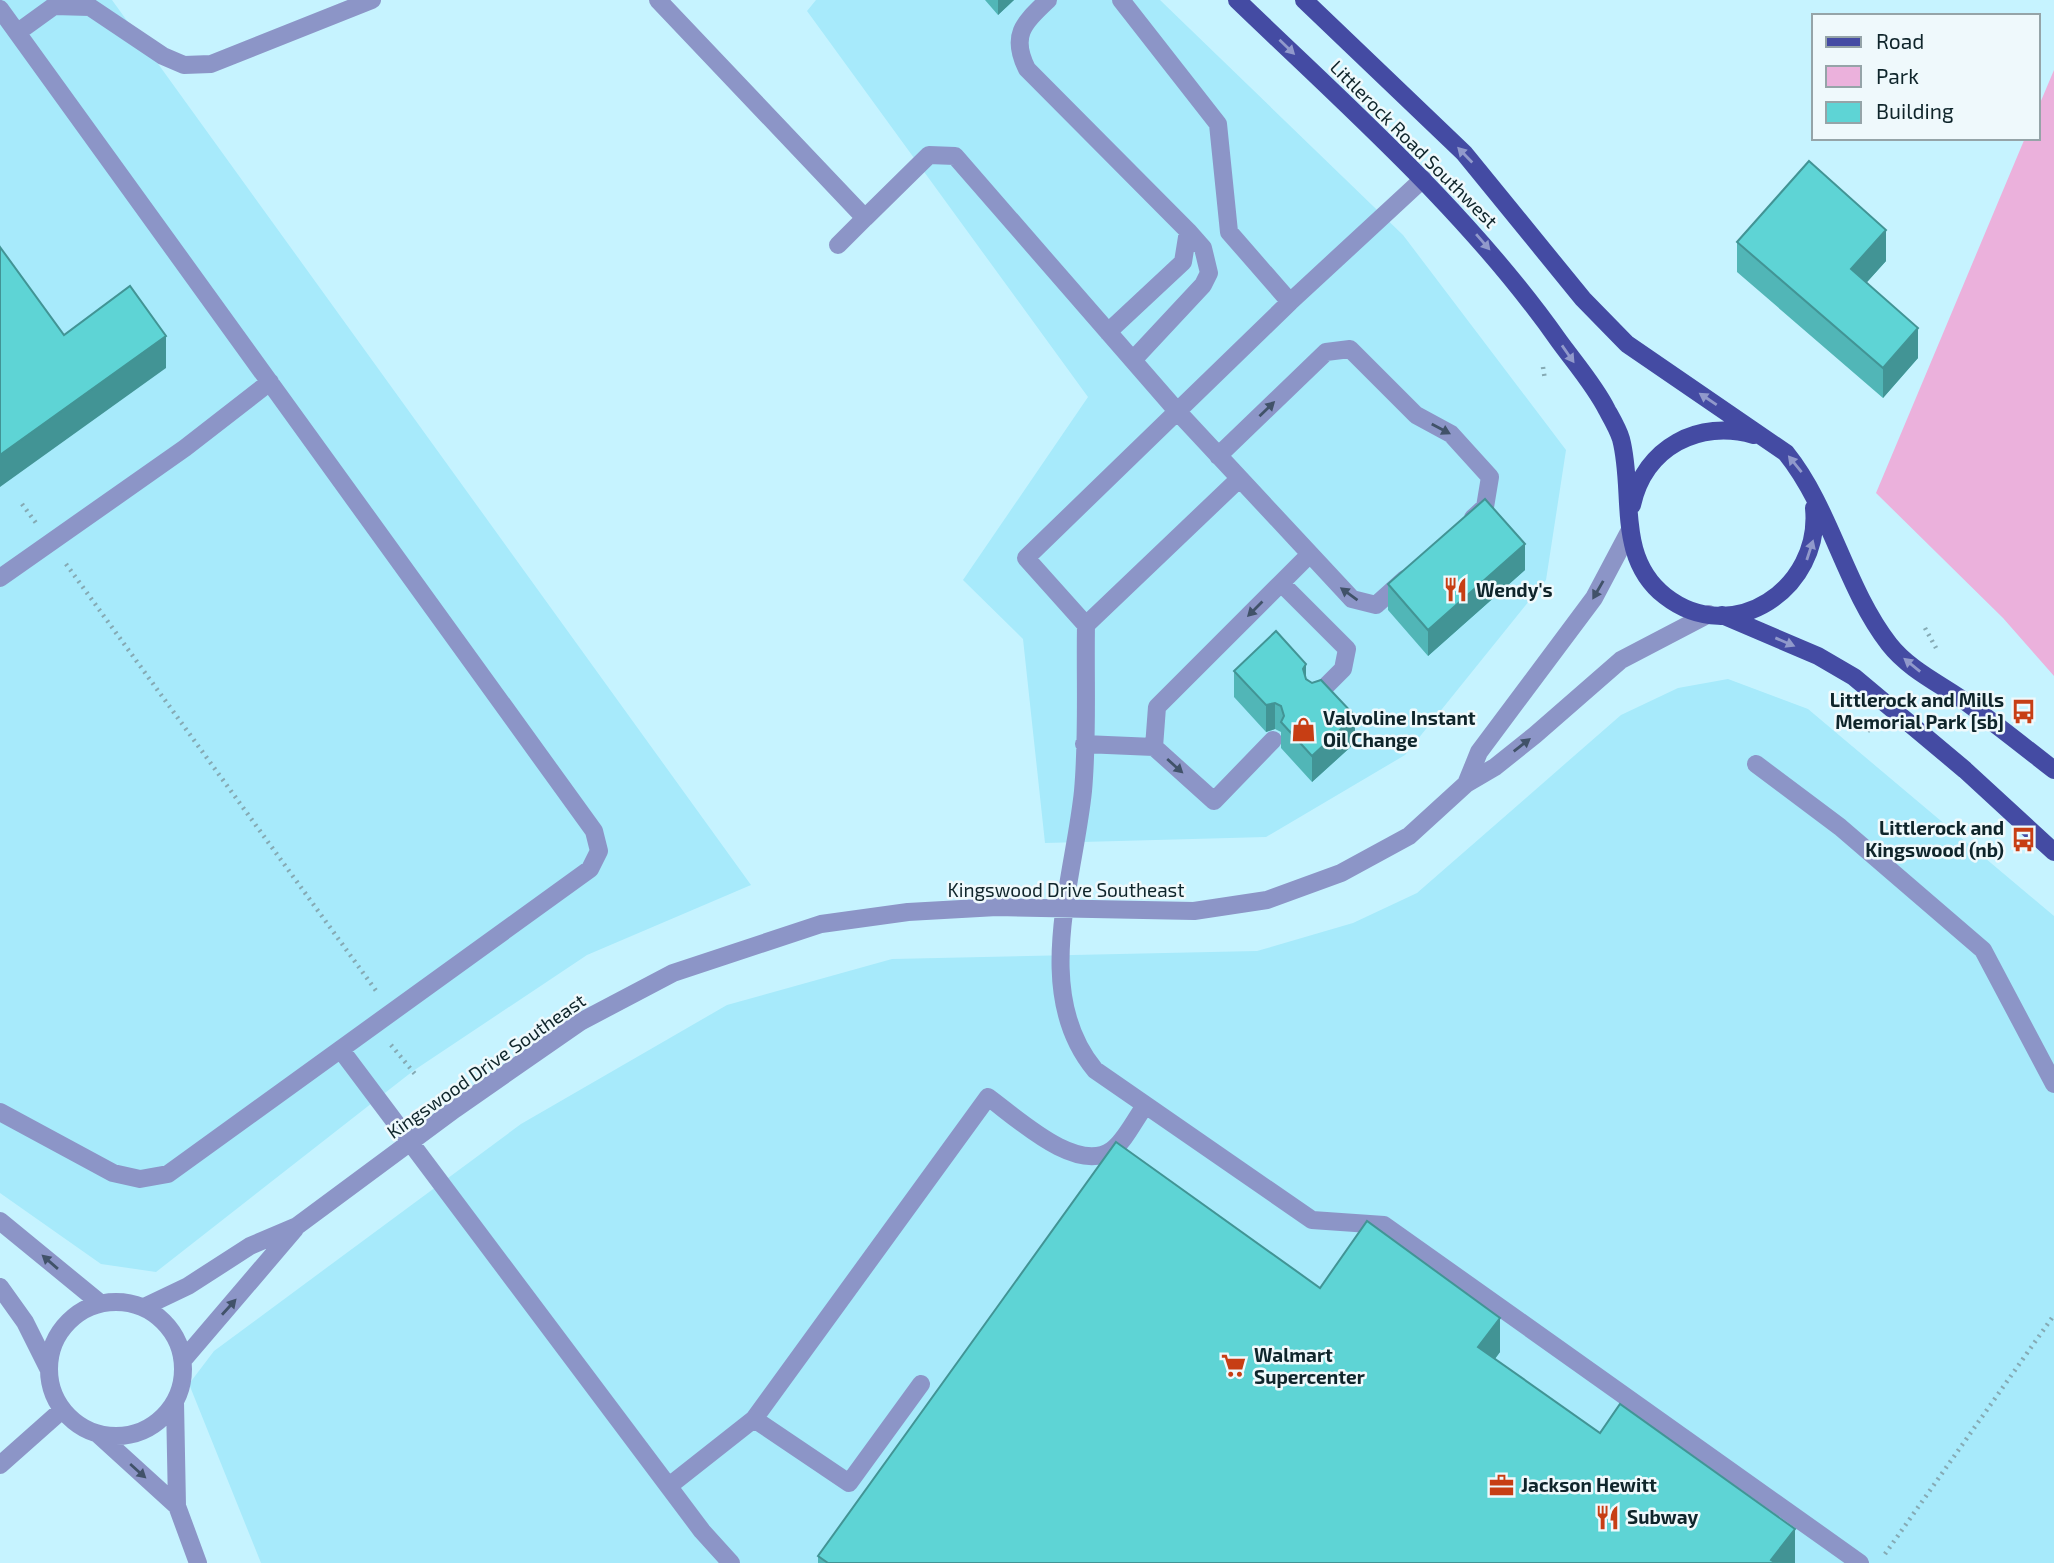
<svg xmlns="http://www.w3.org/2000/svg" width="2054" height="1563" font-family="'Exo 2',sans-serif">
	<style>
		.built { fill: #a7eafb }
		.green { fill: #ebb1dc }
		.lines { fill: none; stroke-linecap: round; stroke-linejoin: round }
		.path { stroke: #85aab4; stroke-width: 4.5; stroke-dasharray: 2 5; stroke-linecap: butt }
		.minor { stroke: #8c95c7; stroke-width: 18 }
		.major { stroke: #444ba3; stroke-width: 18 }
		.wall { fill: #51b6b7 }
		.shaded-wall { fill: #429495 }
		.building { fill: #5ed4d5; stroke: #429495; stroke-width: 2 }
		.oneway { fill: #9199cb }
		.oneway2 { fill: #415269 }
		.labels { text-anchor: middle; stroke-width: 5; stroke-linejoin: round; paint-order: stroke }
		.street-label { font-size: 19px; fill: #0f252b; stroke: #eff9fc }
		.poi-label { font-size: 19px; font-weight: bold; fill: #0f252b; stroke: #eff9fc; text-anchor: start }
	</style>
	<rect width="100%" height="100%" fill="#c6f3ff"/>
	<!-- built -->
	<path class="built" d="M0,0H112L751,885L587,955L413,1071L156,1272L101,1264L0,1193Z
		M816,0H1160L1403,235L1566,450L1546,580L1405,755L1266,837L1045,843L1023,639L963,580L1088,397L807,11Z
		M1728,679L1808,709L2054,916V1563H261L189,1384L214,1351L521,1124L727,1005L892,959L1257,951L1353,923L1417,893L1621,715L1678,688Z"/>
	<!-- green -->
	<path class="green" d="M2054,70V676L2003,618L1876,493L2025,138H2038V108Z"/>
	<g class="lines">
		<!-- path -->
		<path class="path" d="M1543,367L1545,380
			M22,504L36,523
			M66,564L377,992
			M1925,628L1936,648
			M1849,722L1874,732
			M391,1045L415,1074
			M1885,1554L2054,1315"/>
		<!-- minor -->
		<path class="minor" d="M658,0L865,218L929,155L955,156L1177,411L1352,599L1376,605L1405,579
			M1048,0C1024,23 1010,35 1027,69L1188,231L1183,262L1108,332
			M1121,0L1218,124L1229,232L1290,302
			M0,9L594,831L599,851L590,869L168,1174L140,1179L113,1173L0,1112
			M18,32L54,6L90,7L163,56L184,65L211,64L372,0
			M1423,179L1290,302L1026,558L1086,625C1085,680 1088,736 1083,791C1074,880 1031,993 1095,1070L1312,1220L1384,1225L1860,1563
			M838,245L865,218
			M1133,360L1203,285L1209,273L1203,248L1188,231
			M1218,456L1326,352L1350,349L1416,415L1451,434L1490,477L1485,507L1473,518
			M0,578L185,448L270,382
			M1281,583L1309,555
			M1086,625L1239,479
			M1273,740L1214,801L1154,747L1157,707L1281,583L1347,649L1343,669L1314,698
			M1084,744L1154,747
			M1756,764L1840,827L1983,950L2054,1084
			M1466,784L1479,752L1594,598L1630,530
			M341,1050L702,1531L731,1563
			M0,1221L100,1303
			M0,1287L25,1322L48,1368
			M49 1369a67 67 0 1 1 134 0a67 67 0 1 1-134 0Z
			M144,1307L188,1286L250,1246L297,1226L455,1109L580,1022L673,973L821,924L908,912L997,907L1194,911L1267,900L1341,873L1409,836L1466,784L1495,767L1535,735L1621,660L1709,614
			M184,1359L295,1229
			M175,1402L177,1506L198,1563
			M754,1419L849,1483L921,1384
			M99,1435L177,1506
			M0,1465L62,1410
			M669,1486L754,1419L988,1097C1017,1118 1077,1175 1112,1150C1125,1141 1135,1119 1145,1106"/>
		<!-- major -->
		<path class="major" d="M1237,0C1350,109 1468,212 1559,341C1575,363 1595,386 1607,410C1612,419 1618,429 1621,439C1635,492 1615,557 1665,596C1733,649 1822,588 1814,508
			M1304,0L1464,153L1583,299L1627,344L1786,453C1831,509 1845,587 1889,644C1910,671 1943,685 1970,705C1998,726 2026,748 2054,770
			M1632,505C1645,447 1699,419 1754,435
			M1722,615L1818,656L1854,677L1965,770L2054,852"/>
	</g>
	<!-- wall -->
	<path class="wall" d="M985,0H1014L998,15Z
		M1737,242L1886,261L1866,283L1918,358L1883,398L1737,272Z
		M1525,570L1428,656L1388,610V584Z
		M1234,671L1306,680L1355,743L1312,782L1281,748V732L1275,729L1266,732L1234,697Z
		M1320,1288L1500,1352L1495,1359L1600,1433L1795,1563H818V1556Z"/>
	<!-- shaded-wall -->
	<path class="shaded-wall" d="M998,0H1014L998,15Z
		M1886,230V261L1851,300V269Z
		M1918,328V358L1883,398V368Z
		M166,336V368L0,487V455Z
		M1525,544V570L1428,656V630Z
		M1306,664V690L1303,669Z
		M1275,703V729L1266,732V705Z
		M1355,716V743L1312,782V756Z
		M1500,1318V1352L1478,1381V1347Z
		M1795,1529V1563H1771V1560Z"/>
	<!-- building -->
	<path class="building" d="M1809,161L1886,230L1851,269L1918,328L1883,368L1737,242Z
		M0,247L64,335L130,286L166,336L0,455Z
		M1485,499L1525,544L1428,630L1388,584Z
		M1276,631L1306,664L1303,669L1306,679L1312,683L1321,680L1355,716L1312,756L1281,722L1284,716L1281,706L1275,703L1266,705L1234,671Z
		M1116,1142L1320,1288L1367,1221L1500,1318L1478,1347L1600,1433L1620,1404L1795,1529L1771,1560L1776,1563H828L818,1556Z"/>
	<!-- one-way arrows -->
	<defs><path id="oneway-solid" d="M-6-.8H1V-3.2L6.5 0L1 3.2V.8H-6Z" transform="scale(1.75)"/></defs>
	<g class="oneway">
		<use href="#oneway-solid" transform="translate(1287 47) rotate(44)"/>
		<use href="#oneway-solid" transform="translate(1465 155) rotate(-134)"/>
		<use href="#oneway-solid" transform="translate(1483 242) rotate(49)"/>
		<use href="#oneway-solid" transform="translate(1568 354) rotate(55)"/>
		<use href="#oneway-solid" transform="translate(1708 399) rotate(-146)"/>
		<use href="#oneway-solid" transform="translate(1795 464) rotate(-129)"/>
		<use href="#oneway-solid" transform="translate(1810 550) rotate(-72)"/>
		<use href="#oneway-solid" transform="translate(1785 642) rotate(23)"/>
		<use href="#oneway-solid" transform="translate(1912 665) rotate(-141)"/>
	</g>
	<g class="oneway2">
		<use href="#oneway-solid" transform="translate(1267 409) rotate(-44)"/>
		<use href="#oneway-solid" transform="translate(1441 429) rotate(28)"/>
		<use href="#oneway-solid" transform="translate(1598 590) rotate(120)"/>
		<use href="#oneway-solid" transform="translate(1349 594) rotate(-144)"/>
		<use href="#oneway-solid" transform="translate(1255 609) rotate(135)"/>
		<use href="#oneway-solid" transform="translate(1522 745) rotate(-38)"/>
		<use href="#oneway-solid" transform="translate(1175 766) rotate(42)"/>
		<use href="#oneway-solid" transform="translate(50 1262) rotate(-139)"/>
		<use href="#oneway-solid" transform="translate(229 1307) rotate(-48)"/>
		<use href="#oneway-solid" transform="translate(138 1471) rotate(42)"/>
	</g>
	<!-- icons -->
	<defs>
		<symbol id="restaurant-bare" viewBox="-9 -9 18 18"><path d="M-5-6h1v4h1v-4h1v4h1v-4h1v5L-1.5 .5V6h-2V.5L-5-1ZM5-6V6H3V1.5H1.5Q1.5-4 5-6Z" fill="#c73e14" stroke="#eff9fc" stroke-width="2.5" paint-order="stroke"/></symbol>
		<symbol id="bus-bare" viewBox="-9 -9 18 18"><path d="M-5-6H5V4H4V6H2V4H-2V6H-4V4H-5ZM-3.5-4V0h7V-4ZM-3.5 1.2v1.5H-2V1.2ZM2 1.2v1.5H3.5V1.2Z" fill="#c73e14" stroke="#eff9fc" stroke-width="2.5" paint-order="stroke"/></symbol>
		<symbol id="shop-bare" viewBox="-9 -9 18 18"><path d="M-5-2.5h2.3a2.7 3.5 0 0 1 5.4 0H5L5.5 6h-11ZM-1.5-2.5h3a1.5 2.3 0 0 0-3 0Z" fill="#c73e14" stroke="#eff9fc" stroke-width="2.5" paint-order="stroke"/></symbol>
		<symbol id="supermarket-bare" viewBox="-9 -9 18 18"><path d="M-6-5.5h2.5l.6 2H6L4.5 2H-2.5L-4.4-4H-6ZM-1.5 3.2a1.3 1.3 0 1 0 .1 0ZM3 3.2a1.3 1.3 0 1 0 .1 0Z" fill="#c73e14" stroke="#eff9fc" stroke-width="2.5" paint-order="stroke"/></symbol>
		<symbol id="office-bare" viewBox="-9 -9 18 18"><path d="M-6-3h4V-5.5h4V-3h4V5H-6ZM-1-4.5V-3h2v-1.5ZM-6 0V1H6V0Z" fill="#c73e14" stroke="#eff9fc" stroke-width="2.5" paint-order="stroke"/></symbol>
	</defs>
	<g fill-rule="evenodd">
		<use href="#restaurant-bare" x="1438" y="572" width="35" height="35"/>
		<use href="#bus-bare" x="2006" y="694" width="35" height="35"/>
		<use href="#shop-bare" x="1286" y="712" width="35" height="35"/>
		<use href="#bus-bare" x="2006" y="822" width="35" height="35"/>
		<use href="#supermarket-bare" x="1216" y="1348" width="35" height="35"/>
		<use href="#office-bare" x="1484" y="1468" width="35" height="35"/>
		<use href="#restaurant-bare" x="1590" y="1500" width="35" height="35"/>
	</g>
	<g class="labels">
		<!-- street labels -->
		<g class="street-label">
			<text transform="translate(1414 144) rotate(45)" y="7">Littlerock Road Southwest</text>
			<text x="1066" y="897">Kingswood Drive Southeast</text>
			<text transform="translate(486 1066) rotate(-35)" y="7">Kingswood Drive Southeast</text>
		</g>
		<!-- poi labels -->
		<g class="poi-label">
			<text x="1476" y="597">Wendy's</text>
			<text x="2004" y="707" text-anchor="end">Littlerock and Mills<tspan x="2004" dy="22">Memorial Park [sb]</tspan></text>
			<text x="1323" y="725">Valvoline Instant<tspan x="1323" dy="22">Oil Change</tspan></text>
			<text x="2004" y="835" text-anchor="end">Littlerock and<tspan x="2004" dy="22">Kingswood (nb)</tspan></text>
			<text x="1254" y="1362">Walmart<tspan x="1254" dy="22">Supercenter</tspan></text>
			<text x="1521" y="1492">Jackson Hewitt</text>
			<text x="1627" y="1524">Subway</text>
		</g>
	</g>
	<!-- legend -->
	<rect x="1812" y="14" width="228" height="126" fill="#eff9fc" stroke="#95a4a8" stroke-width="2"/>
	<rect x="1826" y="37" width="35" height="10" fill="#444ba3" stroke="#95a4a8" stroke-width="2"/>
	<text x="1876" y="49" font-size="21" fill="#0f252b">Road</text>
	<rect x="1826" y="66" width="35" height="21" fill="#ebb1dc" stroke="#95a4a8" stroke-width="2"/>
	<text x="1876" y="84" font-size="21" fill="#0f252b">Park</text>
	<rect x="1826" y="102" width="35" height="21" fill="#5ed4d5" stroke="#95a4a8" stroke-width="2"/>
	<text x="1876" y="119" font-size="21" fill="#0f252b">Building</text>
</svg>
